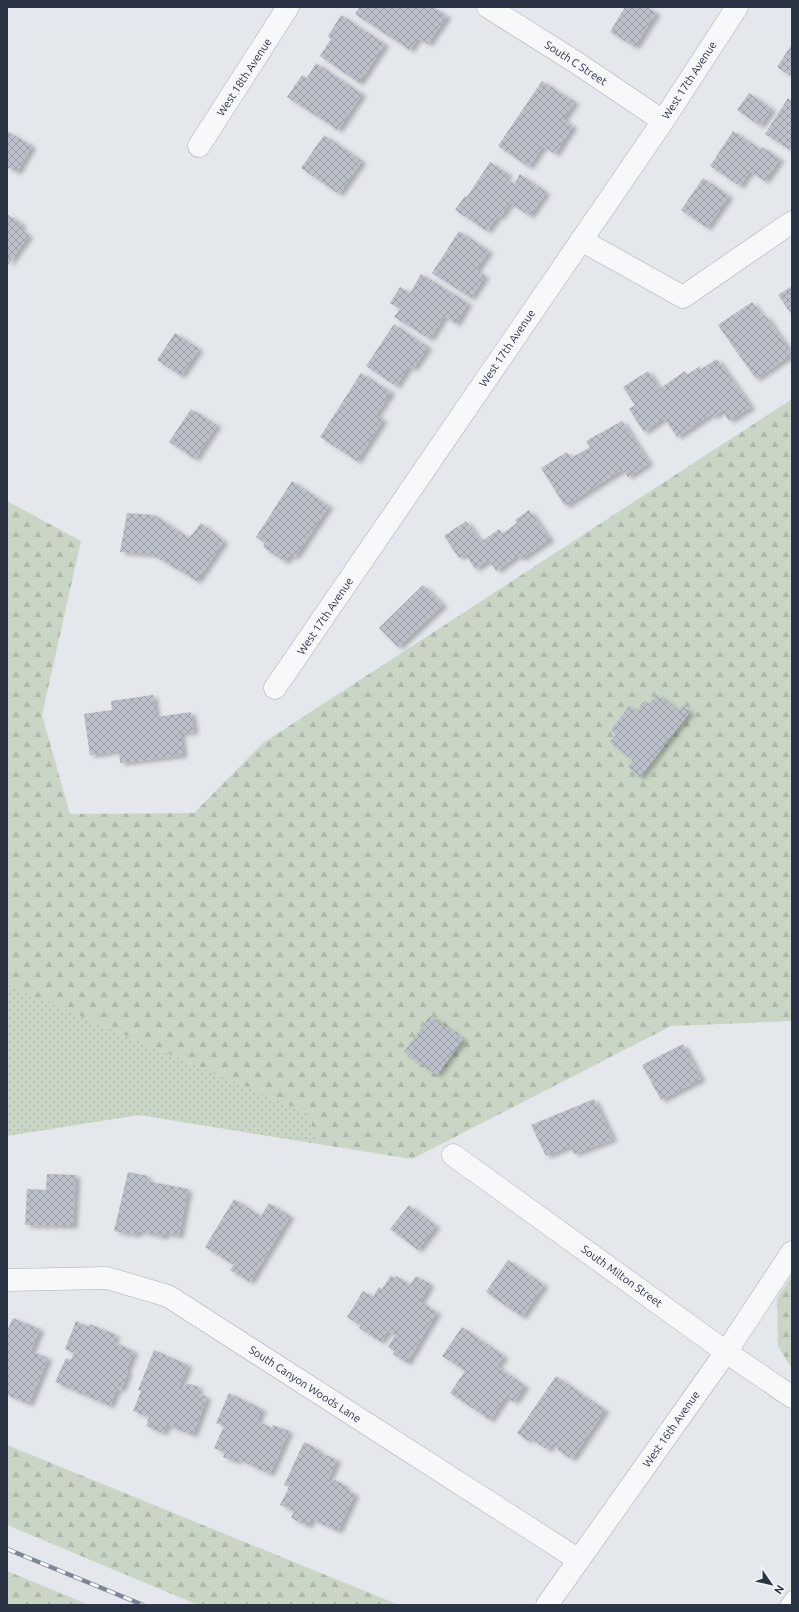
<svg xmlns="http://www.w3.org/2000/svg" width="799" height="1612" font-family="Ubuntu,sans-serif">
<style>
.grass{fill:url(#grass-dots)}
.forest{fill:url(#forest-firs)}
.building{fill:url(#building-cross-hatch);filter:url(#shadow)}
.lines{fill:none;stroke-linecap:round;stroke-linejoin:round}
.service-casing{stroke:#a9aeb7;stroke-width:13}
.minor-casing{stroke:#a9aeb7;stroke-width:23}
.service{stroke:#f7f8fa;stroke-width:12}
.minor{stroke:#f7f8fa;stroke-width:22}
.rail-casing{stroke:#7d8696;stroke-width:4.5}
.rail{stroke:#f4f6f9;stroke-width:3;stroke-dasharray:9;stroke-linecap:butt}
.labels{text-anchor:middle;stroke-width:3;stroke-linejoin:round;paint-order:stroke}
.street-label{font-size:11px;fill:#2b3445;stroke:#f4f6f9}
</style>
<defs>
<pattern id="grass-dots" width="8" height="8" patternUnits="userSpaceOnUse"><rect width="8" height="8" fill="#c9d6c5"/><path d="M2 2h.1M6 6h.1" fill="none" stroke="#adb8ab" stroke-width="1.8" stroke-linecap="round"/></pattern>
<pattern id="forest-firs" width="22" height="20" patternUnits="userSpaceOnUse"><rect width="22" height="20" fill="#c9d6c5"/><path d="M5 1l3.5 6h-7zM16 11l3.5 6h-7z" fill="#adb8ab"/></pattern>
<pattern id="building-cross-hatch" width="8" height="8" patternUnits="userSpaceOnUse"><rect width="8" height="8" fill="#bbc0ca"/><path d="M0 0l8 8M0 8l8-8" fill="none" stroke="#989da6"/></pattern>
<filter id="shadow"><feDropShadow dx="4.5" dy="2.5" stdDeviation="2" flood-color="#0004"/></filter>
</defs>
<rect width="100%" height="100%" fill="#e4e7ec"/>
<path class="grass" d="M7,985l301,128 10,31 -179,-29 -132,21z"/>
<path class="forest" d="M792,399v622l-121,5 -259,133 -94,-15 -10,-31 -301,-128v-484l74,40 -39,174 28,99 124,-1 69,-70z
M792,1276v93l-14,-23 -1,-48z
M7,1445l392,160h-201l-191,-80z
M7,1571l82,34h-82z"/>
<path class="building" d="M360,7h73l14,9 -19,28 -10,-6 -8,12 -55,-36z
M625,7h22l9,6 -21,34 -25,-15z
M341,15l44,29 -26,39 -39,-27 11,-17 -3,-3z
M792,44v33l-15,-10z
M316,63l46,31 -24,36 -51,-33 15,-22 5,3z
M542,81l33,21 -12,17 10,7 -18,28 -12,-8 -14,21 -31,-21z
M749,93l23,16 -12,17 -23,-16z
M788,98l4,3v50l-27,-17z
M7,131l25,15 -15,26 -10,-5z
M733,131l27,18 2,-2 18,12 -15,22 -15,-10 -10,15 -30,-20z
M324,135l38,26 -23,33 -38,-26z
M490,162l18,12 -3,5 9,5 6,-10 26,18 -16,24 -20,-13 -10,14 -2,-1 -11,15 -32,-21 10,-14 2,1z
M703,178l26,18 -22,32 -26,-18z
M7,214l15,10 -2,5 9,6 -21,30z
M459,231l30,20 -13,19 9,6 -14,22 -39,-25z
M421,274l47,29 -12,21 -12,-8 -14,23 -36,-22 6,-8 -10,-6 10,-16 10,6z
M792,286v29l-14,-20z
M752,302l11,15 2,-2 27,39 -36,25 -38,-54z
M394,324l34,23 -15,22 -4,-3 -13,20 -30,-20z
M175,333l24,16 -18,27 -24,-16z
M717,359l34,48 -22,14 -7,-11 -9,7 -2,-3 -34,23 -13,-19 -20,14 -15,-23 6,-4 -12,-18 25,-16 11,18 26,-18 2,4 13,-9 1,3z
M361,373l30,19 -15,23 7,5 -26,41 -37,-24z
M191,409l26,16 -22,34 -26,-17z
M622,421l27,42 -21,14 -5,-8 -58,37 -24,-38 26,-16 4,6 19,-11 -4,-6z
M292,481l37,25 -34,51 -5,-2 -5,7 -22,-15 2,-4 -9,-6z
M529,510l21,29 -29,20 -3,-4 -22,16 -7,-11 -14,9 -10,-15 -6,4 -15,-22 22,-15 15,21 18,-13 3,5 15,-11 -2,-3z
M127,513l27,2 35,23 12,-15 23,18 -27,40 -44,-26 -33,-3z
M423,585l20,20 -45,42 -19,-19z
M153,695l3,22 35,-5 3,20 -14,1 3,22 -63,8 -1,-12 -29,4 -6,-41 28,-4 -1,-9z
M657,695l21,16 4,-5 8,6 -50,65 -12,-10 5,-7 -23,-18 6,-7 -5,-5 18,-24 8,5 8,-10 4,3z
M430,1016l33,23 -26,36 -33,-23z
M683,1044l18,35 -40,21 -19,-35z
M594,1099l19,40 -39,15 -4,-8 -24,10 -15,-31z
M128,1172l20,4 -1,5 41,8 -9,47 -14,-3 -1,4 -26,-6 -1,4 -23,-4z
M47,1174l29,1 -3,51 -48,-1 2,-36 19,1z
M234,1199l27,17 8,-13 21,13 -40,66 -20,-12 4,-5 -29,-18z
M409,1205l27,21 -18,24 -28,-21z
M508,1260l36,25 -22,32 -36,-25z
M391,1275l4,3 1,-2 14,9 6,-9 14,8 -10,18 17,10 -30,51 -14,-9 1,-3 -6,-4 7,-12 -7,-4 -7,11 -22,-14 2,-2 -14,-9 16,-26 10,6 6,-10 3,2z
M13,1318l27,11 -9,22 17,7 -19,46 -22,-9v-64z
M76,1321l13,6 1,-3 26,11 -3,7 21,9 -8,20 2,1 -7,18 -4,-2 -7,18 -55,-24 11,-24 5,2 3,-7 -9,-4z
M462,1327l42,29 -7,10 28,20 -11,16 -8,-6 -16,24 -40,-27 15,-22 -23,-15z
M154,1350l34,15 -9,22 5,2 2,-6 13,4 -2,6 10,4 -14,38 -26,-10 -4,8 -17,-7 3,-9 -16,-6 8,-20 -3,-1z
M556,1376l49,34 -33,49 -15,-9 2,-3 -6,-4 -5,7 -18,-12 -2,3 -11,-8z
M229,1393l33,16 -5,12 15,7 1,-3 16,6 -19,43 -32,-15 -2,3 -13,-5 2,-4 -11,-5 10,-22 -8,-3z
M304,1442l15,8v2l18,8 -10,22 4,1 2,-4 13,7 -1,3 10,5 -17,37 -27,-12 -3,7 -17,-8 3,-7 -14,-6 9,-18 -5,-2z"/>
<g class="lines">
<defs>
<path id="service" d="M786,1605l6,-8"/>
<path id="minor" d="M488,7l89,56 86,58
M199,146l89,-139
M581,240l102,57 109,-75
M275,688l388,-567 74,-114
M453,1155l273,197 66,45
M7,1280l100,-2 61,18 411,264
M547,1605l179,-253 66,-100"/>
</defs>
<use href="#service" class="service-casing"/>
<use href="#minor" class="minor-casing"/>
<use href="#service" class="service"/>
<use href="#minor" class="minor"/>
<defs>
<path id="rail" d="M7,1549l136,56"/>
</defs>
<use href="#rail" class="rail-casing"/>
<use href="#rail" class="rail"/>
</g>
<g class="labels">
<g class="street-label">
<text transform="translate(576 63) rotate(33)" y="4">South C Street</text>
<text transform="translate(244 77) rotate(-57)" y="4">West 18th Avenue</text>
<text transform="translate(689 80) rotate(-57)" y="4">West 17th Avenue</text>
<text transform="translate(507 348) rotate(-56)" y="4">West 17th Avenue</text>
<text transform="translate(325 616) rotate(-56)" y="4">West 17th Avenue</text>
<text transform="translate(622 1276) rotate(36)" y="4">South Milton Street</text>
<text transform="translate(305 1384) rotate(33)" y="4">South Canyon Woods Lane</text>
<text transform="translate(671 1429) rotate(-55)" y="4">West 16th Avenue</text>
</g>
</g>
<rect width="799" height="1612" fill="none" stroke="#2b3445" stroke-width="16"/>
<g transform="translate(771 1584) rotate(124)" stroke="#f4f6f9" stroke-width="3" paint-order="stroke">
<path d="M0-3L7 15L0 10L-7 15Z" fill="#2b3445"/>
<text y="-6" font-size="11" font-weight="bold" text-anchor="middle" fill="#2b3445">N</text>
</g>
</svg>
